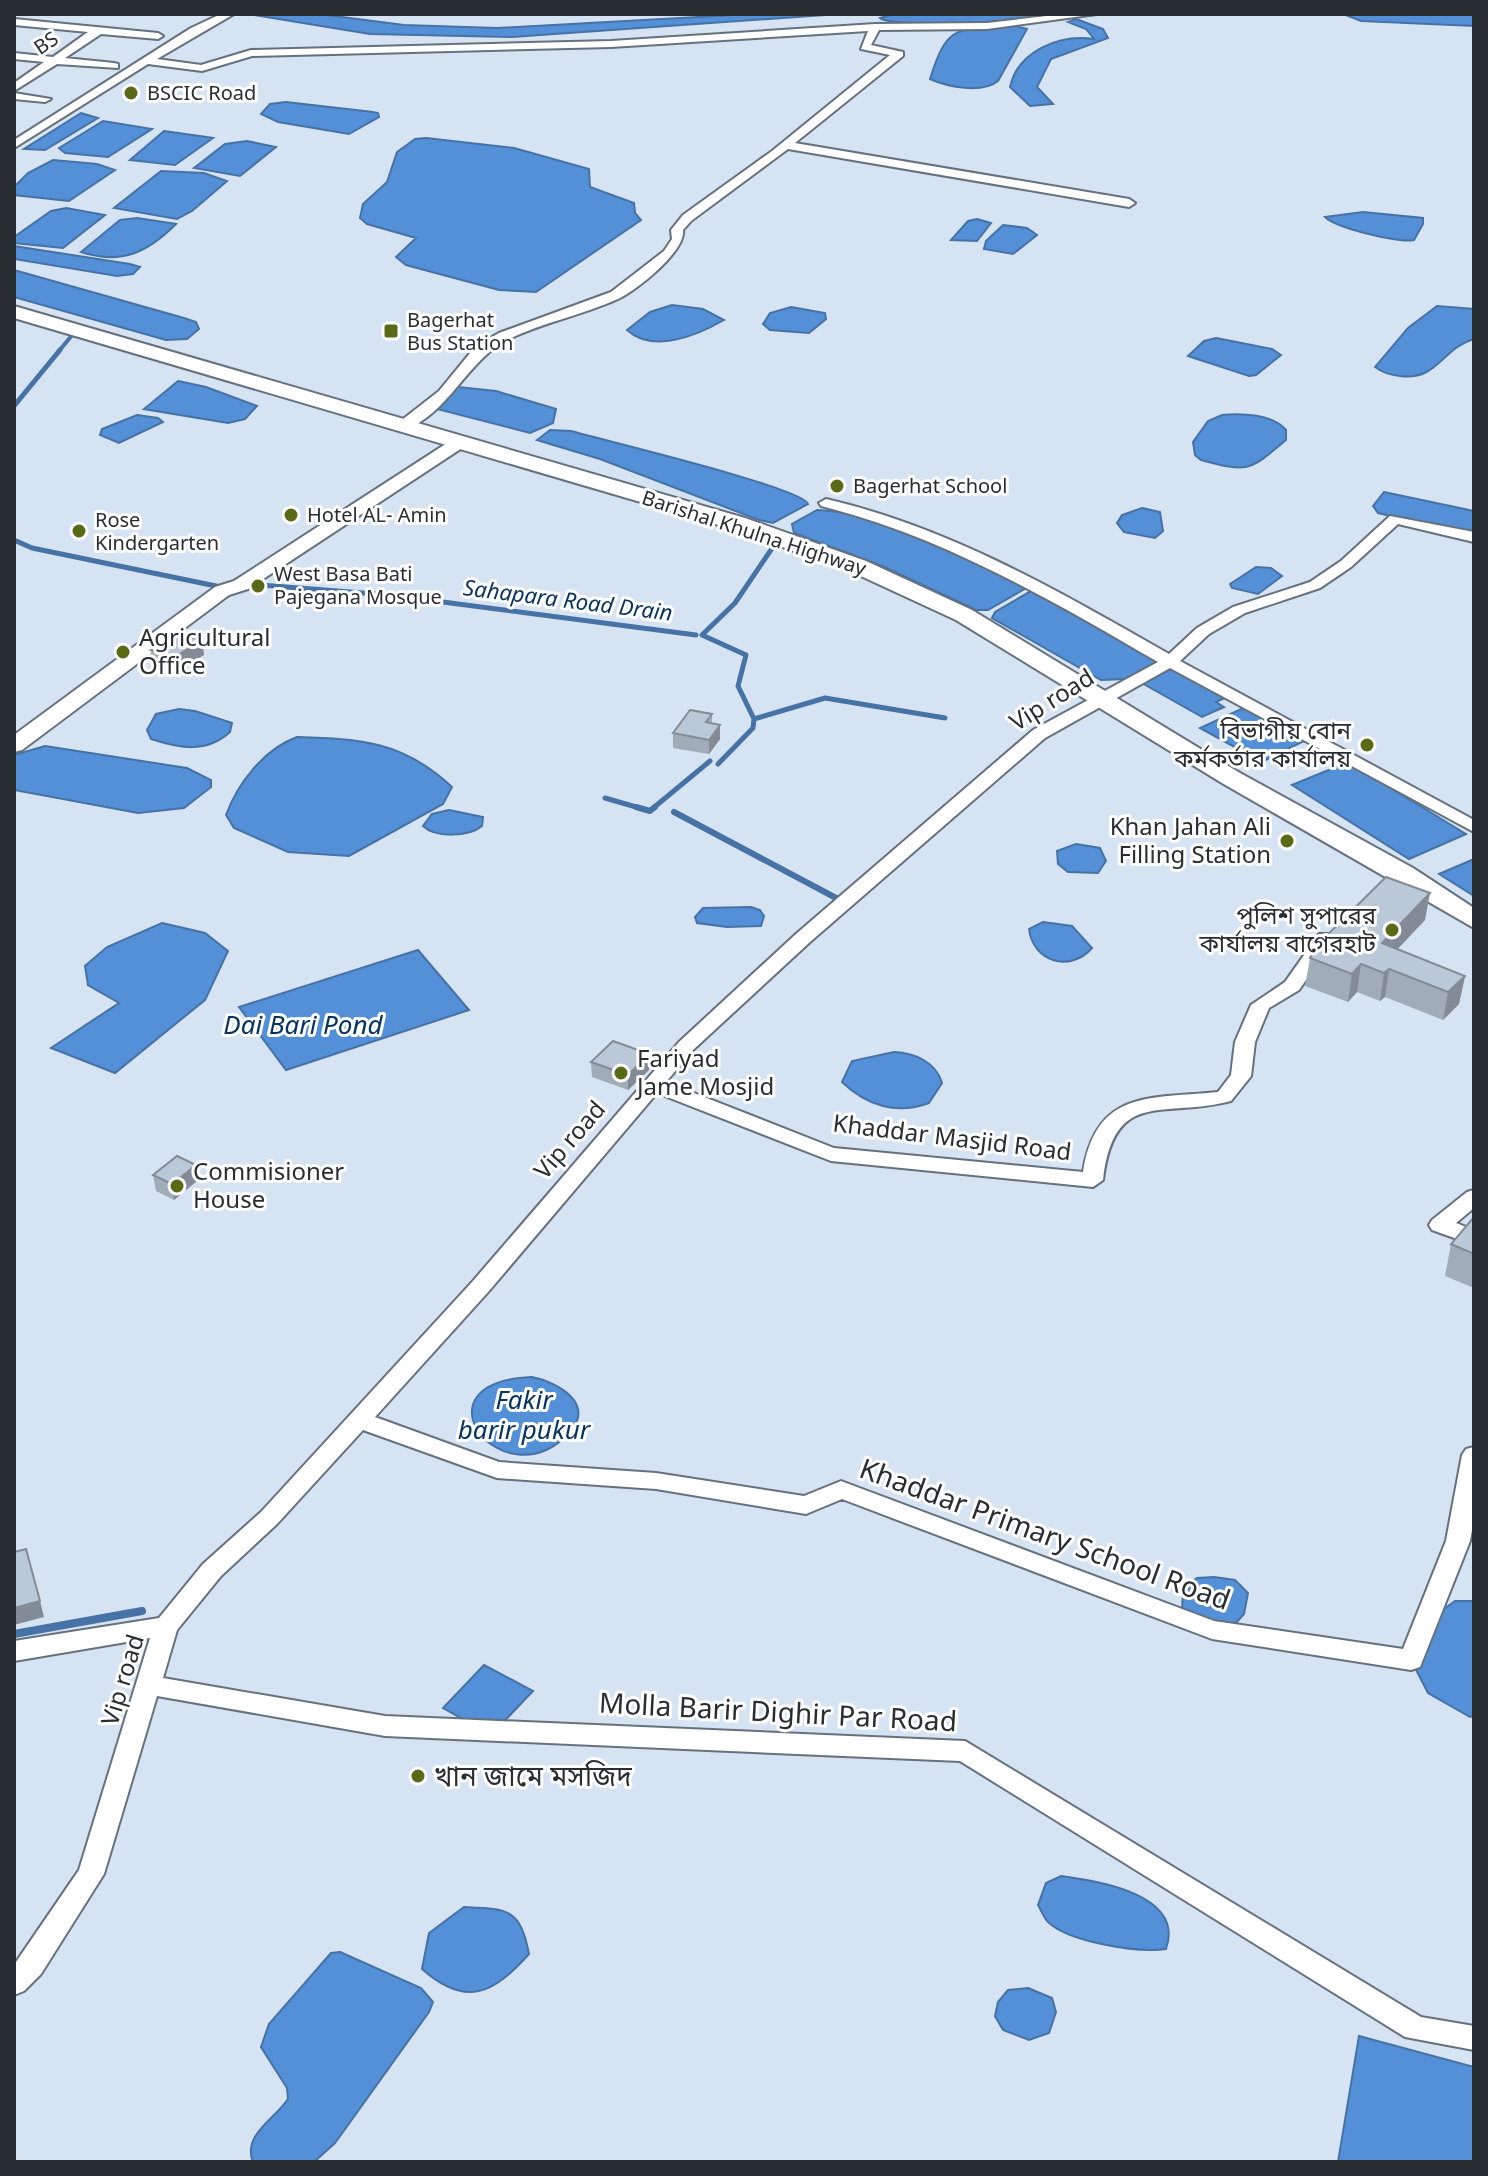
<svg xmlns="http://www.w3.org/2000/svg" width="1488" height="2176" font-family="'Noto Sans','Noto Sans Bengali',sans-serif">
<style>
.water{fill:#5390d7;stroke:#4672a6;stroke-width:2}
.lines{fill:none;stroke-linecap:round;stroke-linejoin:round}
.stream-far3{stroke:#4672a6;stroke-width:4}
.stream-far2{stroke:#4672a6;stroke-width:5}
.stream-far1{stroke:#4672a6;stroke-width:6}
.stream{stroke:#4672a6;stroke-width:8}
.minor-casing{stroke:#66717e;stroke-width:4}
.major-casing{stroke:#66717e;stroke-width:4}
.highway-casing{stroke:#66717e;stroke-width:4}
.minor{fill:#fff;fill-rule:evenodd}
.major{fill:#fff;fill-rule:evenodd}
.highway{fill:#fff;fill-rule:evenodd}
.wall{fill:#a1acb9}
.shaded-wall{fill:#838c96}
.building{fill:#bbc8d7;stroke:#838c96;stroke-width:2}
.poi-dot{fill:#586a16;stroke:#fff;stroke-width:3}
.labels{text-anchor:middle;stroke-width:6;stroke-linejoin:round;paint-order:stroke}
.far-street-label{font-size:20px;fill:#282d32;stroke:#fff}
.far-poi-label{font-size:20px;fill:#282d32;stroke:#fff;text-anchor:start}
.far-water-label{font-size:22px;font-style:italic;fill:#063360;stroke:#fff}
.poi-label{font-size:24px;fill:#282d32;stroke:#fff;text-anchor:start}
.street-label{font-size:24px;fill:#282d32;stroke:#fff}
.water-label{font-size:26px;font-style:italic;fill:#063360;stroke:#fff}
.near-street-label{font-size:28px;fill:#282d32;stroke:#fff}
.near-poi-label{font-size:28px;fill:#282d32;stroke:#fff;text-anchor:start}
</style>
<rect width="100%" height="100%" fill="#d6e3f2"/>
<path class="water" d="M248,14h71l85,11 93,3 255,-14h88l-328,23 -142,-3z
M894,14h152c-15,9 -156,14 -166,4z
M1343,14h131v12l-113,-5z
M1076,19l27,10 5,9 -57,21 -14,28 16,17 -23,2 -20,-19c8,-36 49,-53 84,-48l-8,-10 -18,-7z
M1015,26l12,3 -29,52c-16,13 -50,6 -68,-2 18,-58 28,-49 85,-53z
M286,102l87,10 5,1 1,4 -30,17 -71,-12 -17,-8 9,-10z
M81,113l17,5 -53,32 -21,-1z
M103,121l49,8 -44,28 -43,-4 -6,-5z
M164,131l49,7 -38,27 -45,-5z
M426,138l88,10 75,21 1,18 44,16 1,10 6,7 -105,72 -37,-2 -93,-25 -10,-8 20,-19 -49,-14 -7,-6 3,-14 24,-22 10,-30 18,-13z
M247,141l29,6 -36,29 -46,-8 31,-24z
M53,160l44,4 18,6 -46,31 -55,-6v-8l14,-14z
M161,171l43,2 23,8 -35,30 -15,8 -63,-11z
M66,208l39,7 -42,33 -49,-5v-6l37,-26z
M1363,212l60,6v6l-9,16c-16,3 -78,-12 -89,-23z
M137,218l39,6c-29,29 -55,41 -95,28l39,-32z
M977,219l14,4 -14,18 -26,-1 17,-19z
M1003,225l24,3 10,7 -24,19 -29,-5 2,-8z
M14,246l116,18 10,3 -7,7 -16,2 -103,-17z
M14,270l170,48 12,4 3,7 -12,10 -21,1 -152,-43z
M672,305l31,4 21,11c-26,15 -71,34 -97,10l23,-18z
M1437,306l37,3v30c-32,9 -36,42 -74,37 -10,-1 -17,-3 -25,-9l33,-39z
M791,307l34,6 1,6 -17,14 -39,-3 -7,-6 7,-11z
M1216,338l56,11 9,6 -25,20 -7,1 -61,-20 16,-15z
M178,381l28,6 51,19 -12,13 -17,4 -84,-14z
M458,387l38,4 60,18 -3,14 -23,10 -93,-24 -1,-3z
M137,415l21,3 5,4 -44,21 -19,-8 2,-6z
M1222,415c19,-2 51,-1 64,15v10c-37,31 -37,33 -85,20l-6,-5 -2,-13 15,-21z
M550,430l21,1c31,9 233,57 237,73l-35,19 -14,-3 -159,-61 -63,-19z
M1384,492l90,19v24l-96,-22 -5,-7z
M1142,508l18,4 3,19 -8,7 -31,-6 -7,-9 5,-8z
M817,510c73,3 147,44 211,77l-40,23h-12l-94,-44 -88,-33 -2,-9z
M1256,567l15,1 11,8 -24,18 -26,-6 -2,-4z
M1040,590l119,66 -2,6 -31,17 -25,1 -109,-62 3,-6 36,-21z
M1174,668l53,29 -11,5 8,5 -22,10 -62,-35z
M1254,703l62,32 -54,27 -62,-34z
M179,709l16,2 37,12 -2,9c-24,22 -51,16 -79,7l-4,-9 9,-16z
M297,737c64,2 106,4 155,50l-9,17 -94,52 -61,-4 -54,-24 -8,-13c12,-32 38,-66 71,-78z
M45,746l142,22 24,12v7l-27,21 -46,5 -124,-23v-35z
M1348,762l118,72 -57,25 -117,-74z
M449,810l34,7 -1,9c-13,11 -47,12 -59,0l9,-12z
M1076,844l24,4 6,13 -8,12 -30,-1 -10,-8 -1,-13z
M1474,859v37l-35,-22z
M751,907l9,3 4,6 -3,10 -34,1 -30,-4 -2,-6 8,-9z
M1043,922l29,4 20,22c-22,25 -59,14 -63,-19z
M162,923l43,10 23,18 -23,49 -90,73 -64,-25 68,-45 -31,-18 -3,-19 22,-19z
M418,950l51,60 -183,60 -47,-63z
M894,1052c21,1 42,10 48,31l-13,20c-32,12 -62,3 -87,-21l10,-21z
M532,1377c26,5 64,27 37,56 -65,70 -161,-51 -37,-56z
M1214,1577l21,3 13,13 -4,21 -17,19 -45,-21 1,-24 14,-10z
M1455,1601h19v115l-4,1 -42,-24 -17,-33 22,-43z
M484,1665l49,26 -42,44 -48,-27z
M1061,1876c39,5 124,19 105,73 -29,4 -97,-7 -118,-27 -4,-4 -7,-12 -10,-17l8,-22z
M464,1907c44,2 56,1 65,47 -36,40 -63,54 -107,15l7,-36z
M340,1952l81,36 12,14 -4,10 -94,131 -21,19h-61c-11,-27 22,-43 35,-63l-1,-11 -26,-41 8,-23 62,-71z
M1028,1988l24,10 4,14 -7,21 -20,7 -26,-10 -8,-14 3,-14 10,-12z
M1359,2036l115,31v95h-136z"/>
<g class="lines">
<path class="stream-far3" d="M58,352l16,-19"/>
<path class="stream-far2" d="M14,406l46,-56
M779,538l-44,65 -33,32 44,20 -8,31 16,33 71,-21 120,20
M14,540l18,8 184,38
M246,584l143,11 307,40
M718,764l35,-36 1,-9
M605,798l38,11
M652,809l58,-48"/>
<path class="stream-far1" d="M636,807l14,4 5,-4
M674,812l164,87"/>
<path class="stream" d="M14,1634l128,-23"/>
<defs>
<path id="minor" d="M221,14h13l-77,45 44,6 50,-15 360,-9 264,-17 112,-1 77,-9h33l-110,15 -108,1 -8,15 32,7v4l-108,87 334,56 6,4 -6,4 -341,-58 -97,72 -8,9c3,21 -46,60 -65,69 -35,16 -74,23 -109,40 -42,20 -61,77 -106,91l-7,-4 2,-3 41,-32 36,-44 24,-14 112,-41 53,-41 8,-12 -1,-9 12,-15 89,-64 118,-96 -29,-6 7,-18 -257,16 -359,9 -50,15 -54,-7 -134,84v-8l177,-112z
M14,19l144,14 5,3 -5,3 -57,-5 -36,24 49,5 4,1v4l-61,-4 -43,27v-8l30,-21 -30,-3v-6l39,4 35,-25 -74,-7z
M14,93l37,6 -6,3 -31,-3z
M826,499c123,28 234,93 343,155l28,-26 36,-21 77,-25 31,-21 49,-45 84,16v10l-76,-18 -47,43 -31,21 -75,25 -36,21 -29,27 294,159v12l-304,-164 -125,70 -235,204 -117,108 -27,32 168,66 249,24c13,-83 67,-73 135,-80l13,-17 4,-33 16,-37 34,-23 34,-48h14l2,4 -36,52 -30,18 -14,34 -4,34 -20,25c-67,18 -117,-14 -128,79l-10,7 -262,-26 -174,-68 -168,198 -114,126 124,45 157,11 148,23 37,-15 373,140 189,28 43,-108 16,-86 4,-6 8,-2v72l-4,22 -50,126 -9,3 -199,-31 -370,-140 -36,15 -150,-25 -159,-11 -134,-48 -86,94 -56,52 -44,54 -14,48 222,38 580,25 456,276 53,9v24l-69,-13 -445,-276 -575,-25 -228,-40 -53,178 -63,100 -17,17 -10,4v-30l65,-95 71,-232 -136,23v-20l145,-23 44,-54 58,-52 212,-231 206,-239 117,-108 237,-204 125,-68c-107,-62 -216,-126 -337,-156l-2,-3z
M1474,1190v18l-18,15 18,7v15l-42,-15 -3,-5 3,-5 35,-28z"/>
<path id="major" d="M458,436l9,6 -2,4 -217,143 -19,6 -207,155 -8,2v-17l201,-148 19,-6z"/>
<path id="highway" d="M14,306l731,212 121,43 106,49 268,163 173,95 61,40v20l-252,-145 -266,-163 -106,-49 -121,-43 -715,-210z"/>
</defs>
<use href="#minor" class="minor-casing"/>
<use href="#major" class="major-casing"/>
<use href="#highway" class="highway-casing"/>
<use href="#minor" class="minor"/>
<use href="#major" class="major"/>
<use href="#highway" class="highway"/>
</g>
<path class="wall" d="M202,641l2,14 -30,17 -21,-8 -2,-14z
M712,714v9l8,2v14l-11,15 -36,-6v-15z
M1425,920l-28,29 68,27 -6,28 -16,16 -58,-23 -5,4 -23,-9 -9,10 -43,-16 5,-28z
M591,1062l58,8 -21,20 -36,-13z
M196,1165l2,15 -24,20 -18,-9 -3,-16z
M1474,1217v71l-29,-12 6,-32z"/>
<path class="shaded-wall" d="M202,641l2,14 -30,17 -2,-14z
M720,725v14l-11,15v-14z
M1430,893l-5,27 -48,51 5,-28z
M1361,964l-4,28 -9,10 4,-28z
M1389,969l-4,28 -5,4 4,-28z
M1465,976l-6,28 -16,16 5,-28z
M649,1054v16l-21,20v-15z
M196,1165l2,15 -24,20 -2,-16z
M40,1601l4,16 -30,8v-17z"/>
<path class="building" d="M181,633l21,8 -30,17 -21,-8z
M690,710l22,4 -6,8 14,3 -11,15 -36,-7z
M1386,877l44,16 -48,50 83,33 -17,16 -59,-23 -5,4 -23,-9 -9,10 -42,-16 9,-15z
M613,1041l36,13 -21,21 -37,-13z
M177,1156l19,9 -24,19 -19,-9z
M1474,1217v37l-23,-10z
M26,1549l14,52 -26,7v-56z"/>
<g class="poi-dot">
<circle cx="131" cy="93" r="8"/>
<rect x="383" y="323" width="16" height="16" rx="4"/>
<circle cx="837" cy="486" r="8"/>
<circle cx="291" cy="515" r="8"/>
<circle cx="79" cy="531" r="8"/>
<circle cx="258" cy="586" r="8"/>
<circle cx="123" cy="652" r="8"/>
<circle cx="1367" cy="745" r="8"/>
<circle cx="1287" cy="841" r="8"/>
<circle cx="1392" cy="930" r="8"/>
<circle cx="621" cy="1073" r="8"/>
<circle cx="177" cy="1186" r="8"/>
<circle cx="418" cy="1776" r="8"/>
</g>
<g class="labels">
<g class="far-street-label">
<text transform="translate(46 43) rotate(-34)" y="7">BS</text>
<text transform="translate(754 533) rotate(18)" y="7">Barishal Khulna Highway</text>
</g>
<g class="far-poi-label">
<text x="147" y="100">BSCIC Road</text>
<text x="407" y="327">Bagerhat<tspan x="407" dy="23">Bus Station</tspan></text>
<text x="853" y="493">Bagerhat School</text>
<text x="307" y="522">Hotel AL- Amin</text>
<text x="95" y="527">Rose<tspan x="95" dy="23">Kindergarten</tspan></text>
<text x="274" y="581">West Basa Bati<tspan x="274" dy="23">Pajegana Mosque</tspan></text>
</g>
<g class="far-water-label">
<text transform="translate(568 600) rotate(7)" y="8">Sahapara Road Drain</text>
</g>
<g class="poi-label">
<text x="139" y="646">Agricultural<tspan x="139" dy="28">Office</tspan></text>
<text x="1351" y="739" text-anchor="end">বিভাগীয় বোন<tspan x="1351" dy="28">কর্মকর্তার কার্যালয়</tspan></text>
<text x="1271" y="835" text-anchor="end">Khan Jahan Ali<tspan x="1271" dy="28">Filling Station</tspan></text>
<text x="1376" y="924" text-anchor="end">পুলিশ সুপারের<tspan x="1376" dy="28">কার্যালয় বাগেরহাট</tspan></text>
<text x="637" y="1067">Fariyad<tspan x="637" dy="28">Jame Mosjid</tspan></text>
<text x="193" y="1180">Commisioner<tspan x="193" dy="28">House</tspan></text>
</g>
<g class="street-label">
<text transform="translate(1052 700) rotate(-32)" y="8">Vip road</text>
<text transform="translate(952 1138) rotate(7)" y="8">Khaddar Masjid Road</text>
<text transform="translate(570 1140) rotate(-49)" y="8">Vip road</text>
<text transform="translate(123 1680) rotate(-73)" y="8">Vip road</text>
</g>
<g class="water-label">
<text x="303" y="1034">Dai Bari Pond</text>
<text x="524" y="1409">Fakir<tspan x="524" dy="30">barir pukur</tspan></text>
</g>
<g class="near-street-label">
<text transform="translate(1045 1534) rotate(20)" y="10">Khaddar Primary School Road</text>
<text transform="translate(778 1712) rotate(3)" y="10">Molla Barir Dighir Par Road</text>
</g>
<g class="near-poi-label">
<text x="434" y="1786">খান জামে মসজিদ</text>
</g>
</g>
<rect width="1488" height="2176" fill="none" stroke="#282d32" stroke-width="32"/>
</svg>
